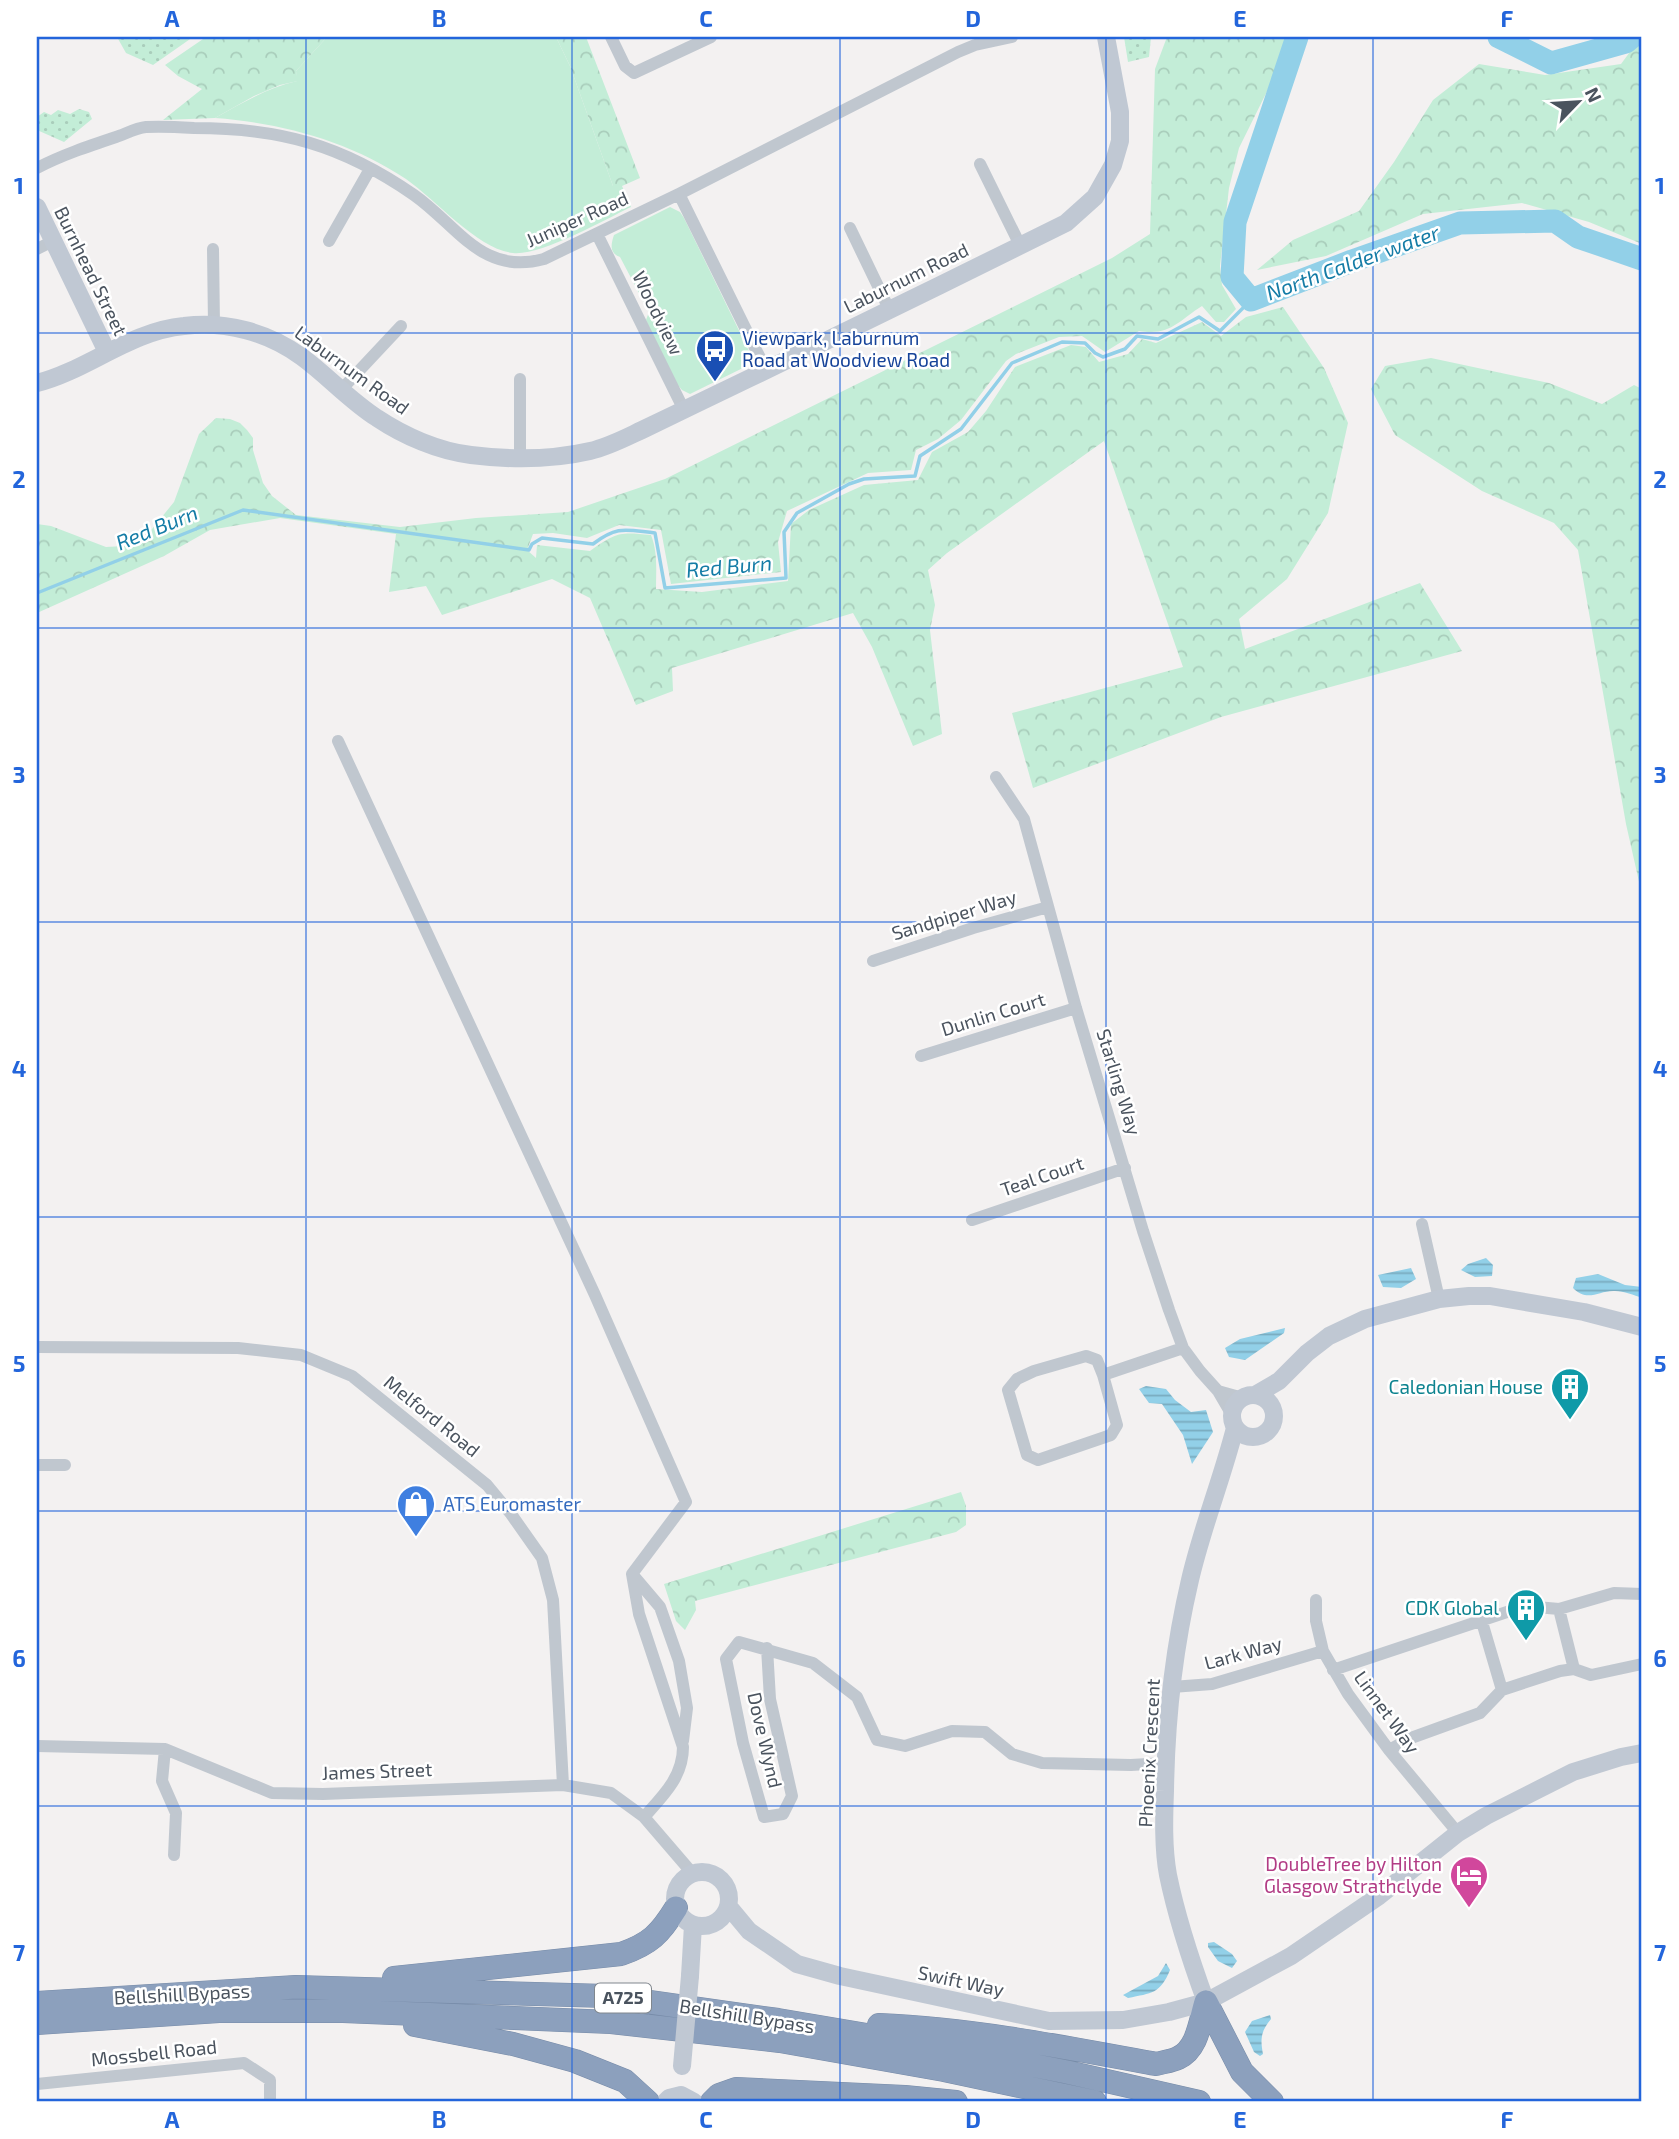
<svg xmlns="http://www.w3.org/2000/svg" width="1679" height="2139" font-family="'Exo 2',sans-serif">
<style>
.grass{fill:#c3edd7}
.forest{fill:url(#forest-crowns)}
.park{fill:url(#park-dots)}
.water{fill:url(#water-rules)}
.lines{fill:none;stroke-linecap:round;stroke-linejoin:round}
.stream{stroke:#92d0e8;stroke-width:3.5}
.river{stroke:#92d0e8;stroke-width:23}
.highway-casing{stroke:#778ba8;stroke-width:24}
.street{stroke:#c0c7cf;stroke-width:12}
.secondary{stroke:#c0c8d3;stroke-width:18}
.highway{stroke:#8ca0bd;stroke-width:23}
.secondary-bridge{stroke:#c0c8d3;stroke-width:18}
.grid{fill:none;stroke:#2365db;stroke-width:2;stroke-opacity:0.55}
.labels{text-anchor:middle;stroke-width:5;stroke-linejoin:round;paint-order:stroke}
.shield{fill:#fff;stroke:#80878e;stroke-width:2}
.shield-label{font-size:18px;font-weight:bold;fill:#4a535e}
.street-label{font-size:19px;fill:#4a535e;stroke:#fff}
.transit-label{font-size:19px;fill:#164399;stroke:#fff;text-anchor:start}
.culture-label{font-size:19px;fill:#0d838f;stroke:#fff;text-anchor:end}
.shop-label{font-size:19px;fill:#366cbe;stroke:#fff;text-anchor:start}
.hotel-label{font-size:19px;fill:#b23c85;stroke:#fff;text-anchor:end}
.water-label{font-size:21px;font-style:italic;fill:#147ca6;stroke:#fff}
.neatline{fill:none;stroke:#2365db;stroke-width:2.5}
.grid-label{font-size:23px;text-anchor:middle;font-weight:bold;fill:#2365db}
</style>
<defs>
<pattern id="forest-crowns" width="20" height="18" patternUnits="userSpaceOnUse" patternTransform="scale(1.75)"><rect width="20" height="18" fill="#c3edd7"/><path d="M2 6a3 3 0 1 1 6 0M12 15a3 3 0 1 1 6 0" fill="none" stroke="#a9cdbb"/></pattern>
<pattern id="park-dots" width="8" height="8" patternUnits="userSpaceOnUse" patternTransform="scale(1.75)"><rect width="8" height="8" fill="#c3edd7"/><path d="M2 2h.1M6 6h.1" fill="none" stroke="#a9cdbb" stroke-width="1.8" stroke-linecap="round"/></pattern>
<pattern id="water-rules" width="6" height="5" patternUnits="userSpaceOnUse" patternTransform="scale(1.75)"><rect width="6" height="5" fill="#92d0e8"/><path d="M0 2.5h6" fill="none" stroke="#79abbf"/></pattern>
</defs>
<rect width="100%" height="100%" fill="#f3f1f1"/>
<path class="grass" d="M327,37h229l14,29 43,120h9l9,21c-27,13 -90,49 -118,46 -34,-3 -77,-53 -107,-74 -57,-38 -124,-56 -191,-61 27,-15 52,-30 82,-37l-1,-10z
M670,207l10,5 4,6 67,137 -1,6 -3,5 -57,28 -8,-4 -7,-8 -29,-62 3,-8 -29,-55c-11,-4 -9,-13 -6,-22z"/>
<path class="forest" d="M206,37h121l-31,34 2,10 -18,4 -26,11 -39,22 -52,2 39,-31 -24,-13 -13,-11z
M556,37h30l54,141 -18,8h-9l-43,-120z
M1167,37h119l-5,26 -42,85 -10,40 -9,78 2,19 14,24 -12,13h-8l-14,-16c-24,15 -31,30 -63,25l-34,21 -23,-16 -23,1 -43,17 -10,7 -45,59 -23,19 -22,11 -5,20 -43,3 -81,38 -9,31 3,30 -110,12 -10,-54 -42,-5 -32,13 -34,-5 -20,1 -6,16 9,8 1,-13 53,6c27,-19 29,-19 61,-16 7,18 5,35 5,54l46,3 86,-11 3,-57 18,-14 55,-25 54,-5 14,-28 36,-20 18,-21 29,-44 56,-22 15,2 13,15 29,-8 14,-15 14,4 46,-21 19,14 25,-19 37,-10 41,61 24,55 -20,90 -41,66 -48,40 6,30 175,-66 42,68 -241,66 -188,71 -21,-75 171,-46 -79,-226 -157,112 -19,17 7,35 -5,25 12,104 -29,12 -41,-99 -19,-34 -181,55 1,23 -37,14 -46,-107 -38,-19 -110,36 -16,-29 -37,6 7,-58 -116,-16 -70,12 -46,26 -127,57v-89l14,2 55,21 18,-1 13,-5 15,-12 22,-27 25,-68 17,-16 14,1 10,4 7,7 6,8v12l10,33 9,13 24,19 104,12 76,-9 92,-6 97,-33 447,-221 38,-24 5,-165z
M1641,37l1,207 -53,-22 -67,-19 -99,11 -97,42 -69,14 36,-30 66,-29 35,-49 39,-62 46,-36 66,11 76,-11z
M1431,358l118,25 53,21 32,-19 8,4v506l-16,-71 -48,-274 -24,-27 -72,-32 -87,-56 -24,-46 14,-23z
M961,1492l5,14v19l-10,7 -261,69 1,9 -11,20 -9,-9 -12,-37z"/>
<path class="park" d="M117,37h76l-40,28 -27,-12z
M1124,37h27l-2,20 -21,5z
M79,109l10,3 3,7 -28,23 -27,-12v-13l7,-5 7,3 7,-5 12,4z"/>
<path class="water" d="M1486,1258l7,7 -1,11 -17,1 -14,-7 7,-6z
M1411,1268l5,11 -15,9 -18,-1 -5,-12z
M1598,1274l27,11 17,2v11c-8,-3 -18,-7 -27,-7 -16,-1 -27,12 -42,-3l3,-10z
M1285,1328l-1,5 -39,27 -16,-3 -4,-9 15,-9z
M1146,1386l20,3 9,11 16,12 15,-2 7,22 -21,32 -9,-29 -21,-31 -13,-1 -10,-14z
M1214,1942l18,12 5,7 -5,7 -14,-7 -10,-14v-4z
M1166,1963l4,7c-10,24 -18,23 -42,28l-5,-3 35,-19z
M1270,2015l1,4c-10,12 -11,20 -8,35l-3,2 -6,-4 -9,-20 7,-11z"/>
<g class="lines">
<path class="stream" d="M37,593l206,-83 286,40 3,-6 10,-6 51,6c25,-19 33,-14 62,-11l10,55 121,-10 -2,-46 13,-19 52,-29 15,-5 51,-3 5,-20 41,-27 51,-66 50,-21 23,1 10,10 8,4 22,-8 12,-13 21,3 41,-22 21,14 31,-31"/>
<path class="river" d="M1297,37l-62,185 -3,55 19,23 101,-39 108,-38 95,-2 23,16 64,22
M1499,37l52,26 75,-21 6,-5"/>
<defs>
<path id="highway" d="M394,1978l227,-24c29,-10 39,-20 55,-46
M1206,2002l36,70 30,30
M37,2003l259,-16 311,9 171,24 171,29 118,23 132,30
M37,2023l182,-12h124l268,11 169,19 164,29 151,32
M415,2025l98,19 62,17 50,20 23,21
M879,2025c94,4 185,22 277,39 7,-2 16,-3 22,-6 20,-9 22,-37 28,-56
M712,2102l7,-7 17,-6 169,8 51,5"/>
</defs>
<use href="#highway" class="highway-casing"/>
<path class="street" d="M611,37l14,29 9,7 77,-36
M980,164l40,81
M37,168c25,-13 52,-22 79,-31 9,-3 20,-9 30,-10 16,-1 32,0 48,1 86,0 148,17 220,67 44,31 68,81 130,64l135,-65 279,-142 17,-7 37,-8
M679,194l87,176
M850,228l39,81
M597,234l87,176
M329,241l41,-72
M37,249l16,-8
M213,249l1,76
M520,379v80
M341,390l60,-64
M338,741l257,554 91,207 -54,72 7,40 44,133c0,30 -20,49 -39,70
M996,777l28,42 52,189 67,223 26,79 14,38 17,23 18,20 14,24
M873,961l100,-33 75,-21
M921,1056l155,-48
M972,1220l153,-52
M1422,1224l17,75
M37,1347l201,1 63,7 51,21 135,109 24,29 31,44 11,42 10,185
M1103,1375l14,50 -6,10 -73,25 -11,-5 -19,-65 9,-11 17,-8 52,-15 11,4 6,15 80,-27
M1218,1391l25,7
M37,1465h28
M632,1574l28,33 19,54 8,47 -4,33
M1316,1600v21l7,30 25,43 41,56 69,83
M1559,1609l15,60
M1482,1622l20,68
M767,1648l3,51 22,97 -9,18 -19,3 -21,-74 -17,-84 13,-17 74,21 44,34 20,43 28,6 47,-15 33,1 27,22 30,9 89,2 34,-2
M1333,1670l192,-64 34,3 55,-16 28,1
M1172,1687l40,-3 111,-33
M37,1746l128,3 107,44 51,1 240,-9 48,8 33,24 49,57
M165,1749l-3,32 14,32 -2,42
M1389,1750l22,-12 69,-25 22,-23 58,-19 14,-2 17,6 51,-11
M37,2084l207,-21 26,17v22"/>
<path class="secondary" d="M37,207l70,145
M37,383c51,-13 93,-52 147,-57 42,-5 84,6 118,31 26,19 48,44 75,61 27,18 61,33 94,37 40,5 80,5 119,-4 18,-4 35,-13 52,-21 36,-17 72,-35 108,-52 105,-51 211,-103 316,-155l29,-26 18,-32 7,-24v-29l-14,-75
M1255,1395l24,-14 28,-28 22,-17 36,-17 74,-20 30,-3h21l94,16 58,15
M1232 1416a21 21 0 1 1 42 0a21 21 0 1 1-42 0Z
M675 1899a27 27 0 1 1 54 0a27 27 0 1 1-54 0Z
M729,1907l20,24 48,33 43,12 209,45 74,-1 46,-8 37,-10 85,-46 88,-60 79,-63 28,-17 87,-44 48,-15 21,-4
M690,1976l3,-51
M1206,2002c-15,-41 -29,-83 -38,-127 -5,-27 -4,-57 -3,-84 1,-70 9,-143 25,-211 12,-52 32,-101 45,-152
M665,2102l4,-4 12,-3 13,7"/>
<use href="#highway" class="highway"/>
<path class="secondary-bridge" d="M682,2066l8,-90"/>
</g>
<path class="grid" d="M306,37v2065M572,37v2065M840,37v2065M1106,37v2065M1373,37v2065M37,333h1605M37,628h1605M37,922h1605M37,1217h1605M37,1511h1605M37,1806h1605"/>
<defs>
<symbol id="bus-pin" viewBox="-11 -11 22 30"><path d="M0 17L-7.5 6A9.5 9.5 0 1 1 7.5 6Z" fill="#1a4fb4" stroke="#fff"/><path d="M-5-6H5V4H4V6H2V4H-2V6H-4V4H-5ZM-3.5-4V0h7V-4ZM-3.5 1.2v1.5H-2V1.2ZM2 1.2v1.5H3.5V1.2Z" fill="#fff"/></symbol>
<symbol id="building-pin" viewBox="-11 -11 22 30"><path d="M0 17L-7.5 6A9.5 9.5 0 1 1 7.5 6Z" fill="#0f9aa8" stroke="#fff"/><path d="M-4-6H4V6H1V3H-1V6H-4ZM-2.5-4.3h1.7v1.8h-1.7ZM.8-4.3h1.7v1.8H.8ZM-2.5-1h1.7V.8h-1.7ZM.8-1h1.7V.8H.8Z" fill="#fff"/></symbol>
<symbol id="shop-pin" viewBox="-11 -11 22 30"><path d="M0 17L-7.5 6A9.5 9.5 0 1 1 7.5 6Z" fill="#3f7fe0" stroke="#fff"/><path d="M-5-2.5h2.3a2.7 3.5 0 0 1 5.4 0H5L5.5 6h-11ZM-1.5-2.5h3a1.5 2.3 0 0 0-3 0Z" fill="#fff"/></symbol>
<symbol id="hotel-pin" viewBox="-11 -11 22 30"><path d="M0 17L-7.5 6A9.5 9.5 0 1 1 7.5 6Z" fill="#d1479c" stroke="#fff"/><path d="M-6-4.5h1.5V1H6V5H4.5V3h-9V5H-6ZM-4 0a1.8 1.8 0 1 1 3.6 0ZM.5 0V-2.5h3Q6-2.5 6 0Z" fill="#fff"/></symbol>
</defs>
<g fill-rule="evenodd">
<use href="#bus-pin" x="693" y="327" width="44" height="60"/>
<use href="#building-pin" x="1548" y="1365" width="44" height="60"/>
<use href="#shop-pin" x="394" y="1482" width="44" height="60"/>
<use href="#building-pin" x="1504" y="1586" width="44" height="60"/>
<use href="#hotel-pin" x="1447" y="1853" width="44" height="60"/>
</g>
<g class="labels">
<rect class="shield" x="595" y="1983.5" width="56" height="29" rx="5"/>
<g class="shield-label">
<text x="623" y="2004">A725</text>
</g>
<g class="street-label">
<text transform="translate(577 219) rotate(-24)" y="7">Juniper Road</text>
<text transform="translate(91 271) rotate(64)" y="7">Burnhead Street</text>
<text transform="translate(906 278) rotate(-26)" y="7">Laburnum Road</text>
<text transform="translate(658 313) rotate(64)" y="7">Woodview</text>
<text transform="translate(352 370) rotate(36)" y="7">Laburnum Road</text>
<text transform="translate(954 915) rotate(-17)" y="7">Sandpiper Way</text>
<text transform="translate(993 1014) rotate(-17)" y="7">Dunlin Court</text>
<text transform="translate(1119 1082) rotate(73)" y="7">Starling Way</text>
<text transform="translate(1042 1176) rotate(-19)" y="7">Teal Court</text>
<text transform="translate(432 1416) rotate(39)" y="7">Melford Road</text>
<text transform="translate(1243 1653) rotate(-15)" y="7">Lark Way</text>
<text transform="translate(1387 1712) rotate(54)" y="7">Linnet Way</text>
<text transform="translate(765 1740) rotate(77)" y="7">Dove Wynd</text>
<text transform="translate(1149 1753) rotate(-87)" y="7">Phoenix Crescent</text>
<text transform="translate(377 1771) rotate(-2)" y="7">James Street</text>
<text transform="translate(961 1981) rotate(12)" y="7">Swift Way</text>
<text transform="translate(182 1994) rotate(-3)" y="7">Bellshill Bypass</text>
<text transform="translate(747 2016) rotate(9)" y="7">Bellshill Bypass</text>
<text transform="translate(154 2053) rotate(-6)" y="7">Mossbell Road</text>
</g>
<g class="transit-label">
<text x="742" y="345">Viewpark, Laburnum<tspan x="742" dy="22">Road at Woodview Road</tspan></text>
</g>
<g class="culture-label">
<text x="1543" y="1394">Caledonian House</text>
<text x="1499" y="1615">CDK Global</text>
</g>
<g class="shop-label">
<text x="443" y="1511">ATS Euromaster</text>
</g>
<g class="hotel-label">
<text x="1442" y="1871">DoubleTree by Hilton<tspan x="1442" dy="22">Glasgow Strathclyde</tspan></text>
</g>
<g class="water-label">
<text transform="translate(1353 263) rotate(-20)" y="7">North Calder water</text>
<text transform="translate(157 528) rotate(-22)" y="7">Red Burn</text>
<text transform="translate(729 567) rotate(-5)" y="7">Red Burn</text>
</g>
</g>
<rect width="1679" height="2139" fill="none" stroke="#ffffff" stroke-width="77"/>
<g transform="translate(1578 102) rotate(65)" stroke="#ffffff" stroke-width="5" paint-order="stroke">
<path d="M0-5L12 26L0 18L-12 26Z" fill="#4a535e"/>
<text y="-10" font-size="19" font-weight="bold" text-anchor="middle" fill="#4a535e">N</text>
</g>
<rect x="38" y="38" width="1602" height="2062" class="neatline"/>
<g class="grid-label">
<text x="172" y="27">A</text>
<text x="439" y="27">B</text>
<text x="706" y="27">C</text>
<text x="973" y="27">D</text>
<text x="1240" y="27">E</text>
<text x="1507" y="27">F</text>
<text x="19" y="194">1</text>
<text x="1660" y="194">1</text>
<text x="19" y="488">2</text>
<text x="1660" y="488">2</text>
<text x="19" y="783">3</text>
<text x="1660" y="783">3</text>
<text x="19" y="1077">4</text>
<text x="1660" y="1077">4</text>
<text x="19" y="1372">5</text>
<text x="1660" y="1372">5</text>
<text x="19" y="1667">6</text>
<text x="1660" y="1667">6</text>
<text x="19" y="1961">7</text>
<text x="1660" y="1961">7</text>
<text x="172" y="2128">A</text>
<text x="439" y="2128">B</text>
<text x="706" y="2128">C</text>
<text x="973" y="2128">D</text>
<text x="1240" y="2128">E</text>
<text x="1507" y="2128">F</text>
</g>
</svg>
